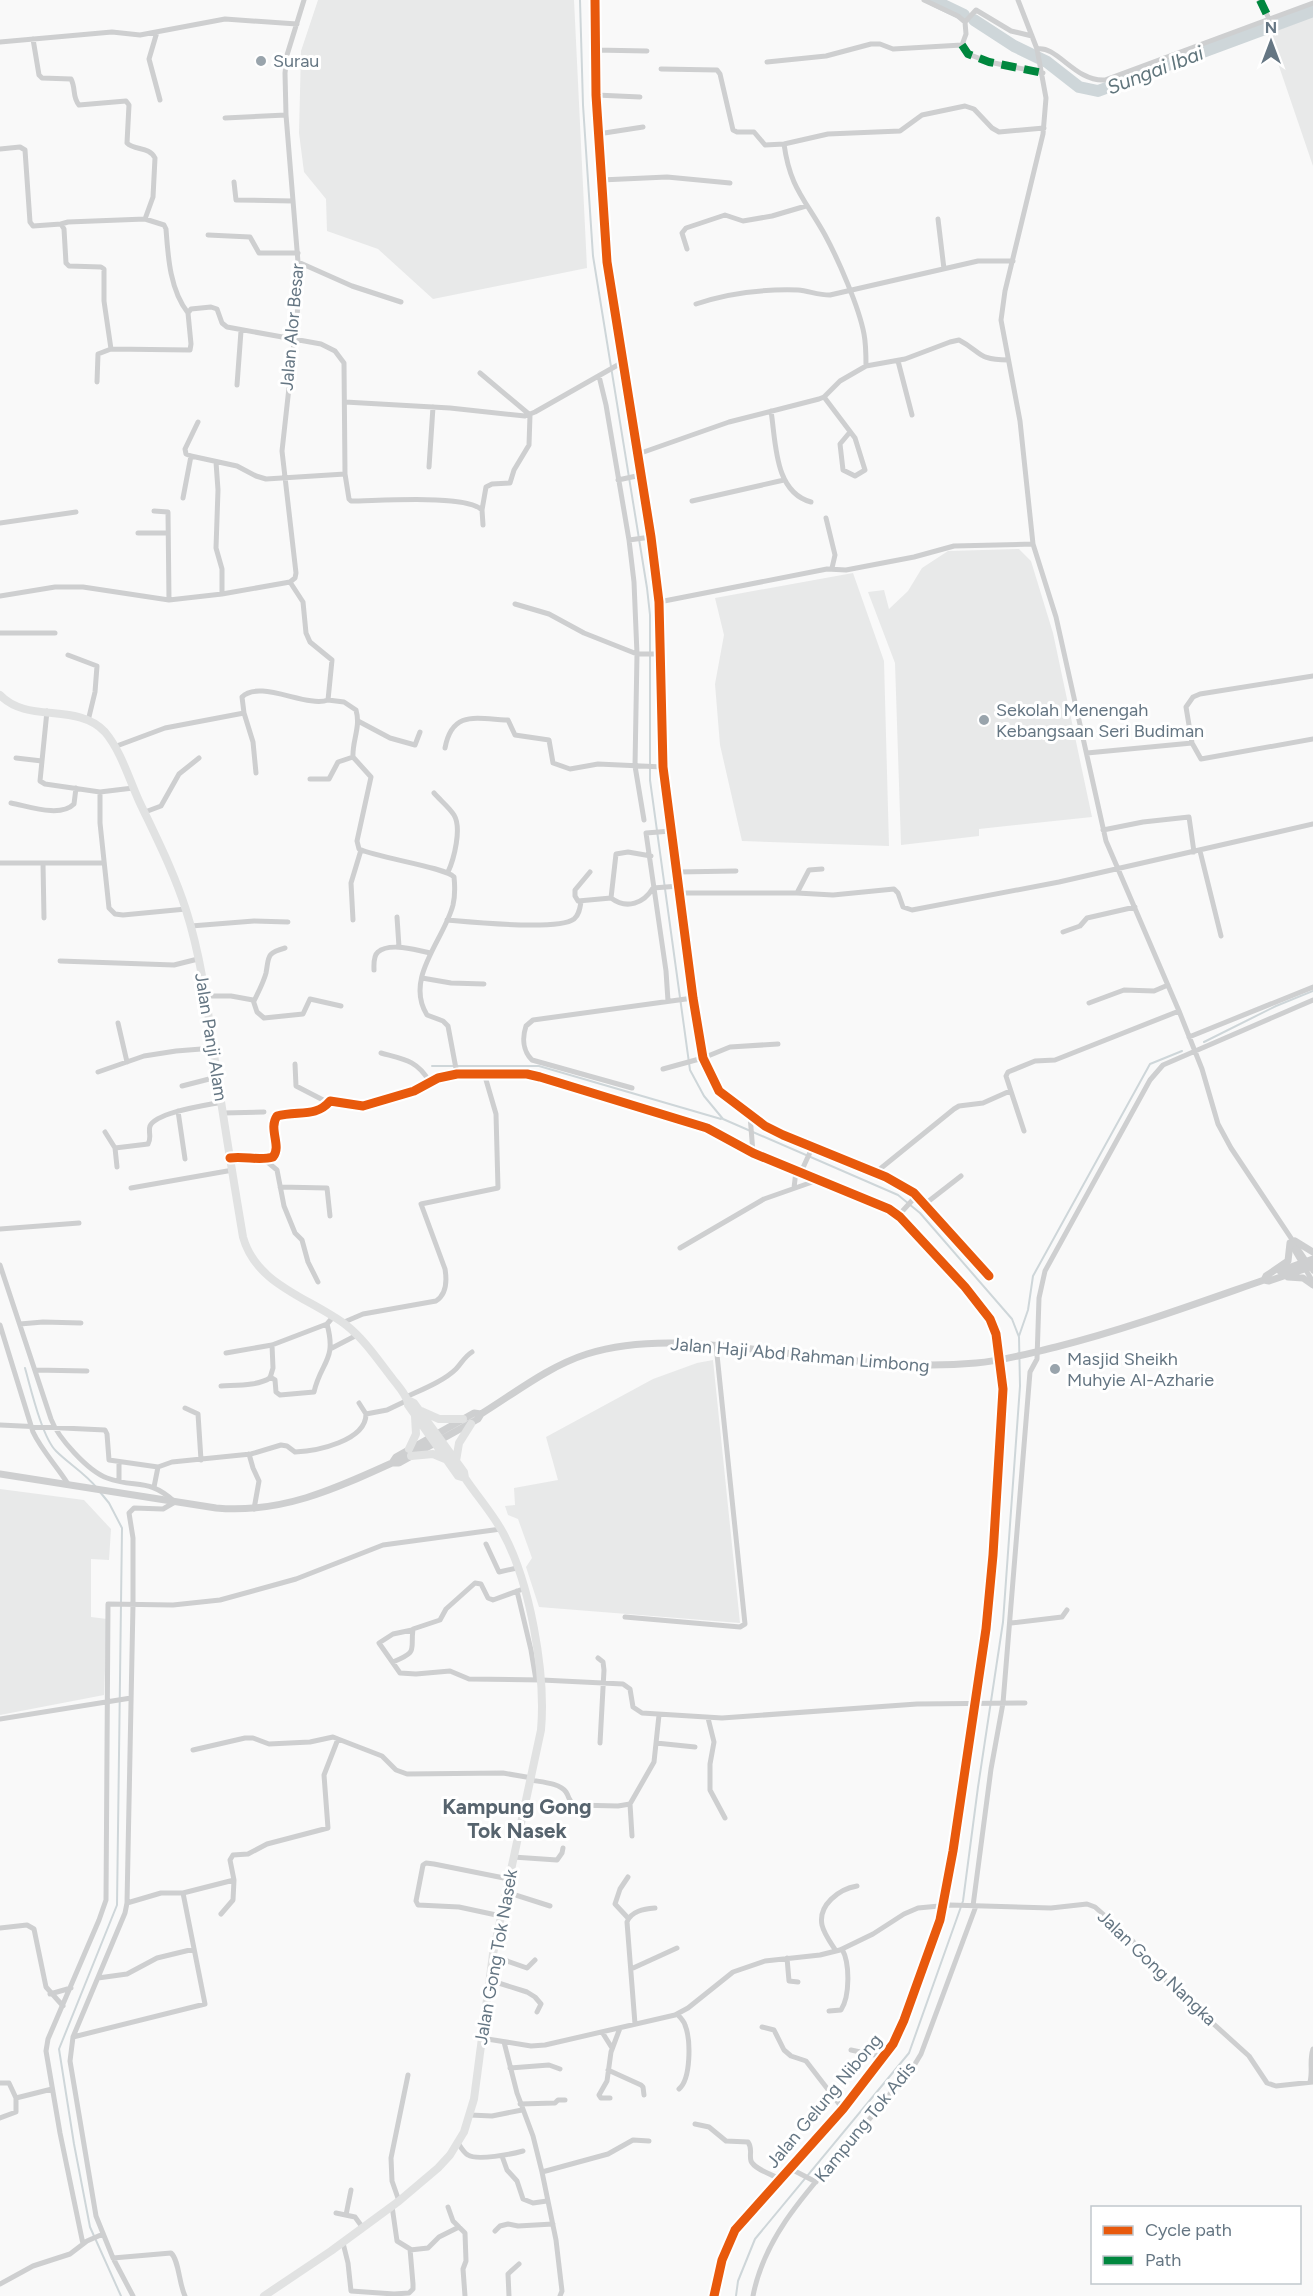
<svg xmlns="http://www.w3.org/2000/svg" width="1313" height="2296" font-family="Figtree,sans-serif">
<style>
.built{fill:#e8e9e9}
.lines{fill:none;stroke-linecap:round;stroke-linejoin:round}
.stream{stroke:#ced6d9;stroke-width:2}
.river{stroke:#ced6d9;stroke-width:12}
.minor{stroke:#cecfd0;stroke-width:5}
.tertiary{stroke:#cecfd0;stroke-width:7}
.secondary{stroke:#e1e2e2;stroke-width:8}
.quiet{stroke:#00873e;stroke-width:8;stroke-dasharray:15 8;stroke-linecap:butt}
.cycleway-casing{stroke:#fff;stroke-width:13}
.cycleway{stroke:#e8590c;stroke-width:9}
.poi-dot{fill:#99a4ac;stroke:#fff;stroke-width:2}
.labels{text-anchor:middle;stroke-width:6;stroke-linejoin:round;paint-order:stroke}
.poi-label{font-size:18px;fill:#657683;stroke:#fff;text-anchor:start}
.street-label{font-size:18px;fill:#657683;stroke:#fff}
.water-label{font-size:20px;font-style:italic;fill:#60757c;stroke:#fff}
.quarter-label{font-size:21px;font-weight:bold;fill:#57646e;stroke:#fff}
</style>
<rect width="100%" height="100%" fill="#f9f9f9"/>
<path class="built" d="M318,0h256l13,268 -154,31 -55,-50 -51,-18 -1,-32 -22,-27 -5,-39 2,-82z
M1313,16v150l-45,-132z
M1019,549l12,12 22,72 39,184 -113,12v7l-78,9 -6,-182 -27,-71 16,-2 5,19 19,-18 14,-23 26,-17z
M853,573l31,88 5,185 -147,-5 -22,-96 -5,-61 9,-49 -9,-37z
M713,1360l27,263 -201,-16 -13,-40 6,-9 -14,-39 -10,-4 -3,-9 10,-1 -1,-17 44,-8 -12,-43 107,-58 44,-16z
M0,1489l84,11 27,29 -2,31 -18,-1v58l16,2 -3,76 -104,20z"/>
<g class="lines">
<path class="stream" d="M580,0l3,105 10,151 54,332 3,27v165l40,290 14,26 19,23 175,76 22,18 92,106 7,18 1,49 -17,236 -25,165 -15,114 -54,152 -154,186 -17,42 -2,15
M1204,1042l72,-36 37,-15
M432,1066h107l182,53
M1019,1336l9,-26 5,-34 117,-212 32,-13
M25,1368c6,21 17,69 31,83 13,13 29,22 41,37
M100,1492l9,11 13,25 -5,377 -58,144 15,95 16,83 31,69"/>
<path class="river" d="M933,0l31,15
M974,20l40,26 33,16 32,25 19,4 215,-80"/>
<path class="minor" d="M595,0l1,95 11,167 44,275 8,65 4,165 30,231 10,60 16,33 46,35 18,9 103,42 28,16 75,83
M1018,0l19,49 9,49 -3,36 -38,157 -4,29 19,101 13,123 23,73 50,224 73,170 23,58 16,55 13,24 82,123
M1260,0l9,19
M965,22l11,-12 35,21 21,5
M157,32l-8,27 11,41
M33,39l6,36 3,3 29,1c5,9 1,18 8,26l47,-4 3,4 -2,38c8,8 22,3 28,15l-2,39 -8,22
M0,42l112,-10 28,3 85,-16 72,5
M962,45l6,9 21,8 54,11
M1037,49c20,-4 38,33 68,31l208,-77
M595,50l52,1
M767,62l59,-6 45,-12h9l13,5 69,-4 4,-11 -1,-12 -7,-6 -34,-16
M661,69l56,1 3,4 13,56 4,2h17l11,13 19,-1 44,-10 72,-3 22,-16 43,-9 9,3 18,19 7,4 45,-4
M596,95l44,2
M225,118l61,-3
M598,134l45,-7
M784,144c6,44 21,55 41,91 13,24 34,72 39,99 2,10 2,21 2,32
M0,149l20,-2 5,3 5,72 3,4 28,-2 3,5 2,34 3,3 32,1 3,2v32l7,48 79,1 1,-6 -3,-31 3,-4 20,-2 6,2 5,14 5,4 94,17 14,7 9,12 1,111 4,25 2,2c26,0 116,-7 131,9l1,15
M601,180l66,-3 63,6
M234,182l2,18 57,1
M938,219l6,50
M61,224l7,-2 77,-3 19,6 2,4c2,28 4,61 22,84
M208,235l42,2 9,16h39
M687,249l-5,-16 4,-5 39,-13 18,6 29,-5 34,-10
M298,262l54,24 49,16
M696,304c32,-11 68,-15 102,-14 11,1 20,5 32,5l148,-34h35
M898,361l14,54
M480,373l50,42 -1,30 -15,25 -4,13 -18,1 -6,3 -4,23
M599,376l7,29 23,135 5,42 3,72 -2,112 9,54
M97,382l1,-28 13,-5
M237,385l4,-54
M824,397l31,41 10,32 -10,6 -12,-6 -3,-26 10,-12
M345,402l105,6 75,8 10,-4 88,-50
M771,411c5,31 3,81 40,91
M198,422l-13,27 1,5 5,2 46,10 19,10 10,3 79,-5
M638,454l91,-32 90,-23 5,-2 16,-16 26,-15 39,-7 45,-17 9,-2c23,12 18,20 49,20
M216,462l2,28 -2,58 6,21v25
M429,467l4,-60
M618,480l23,-5
M183,498l8,-42
M692,501l92,-21
M154,511l14,1 1,88
M826,518l9,37 -3,13
M0,523l76,-11
M138,533h30
M629,540l22,-3
M290,582l5,-4 1,-5 -14,-122 16,-145v-44l-12,-147 -1,-42 2,-18 17,-55
M0,596l55,-9h28l86,13 53,-6 68,-12
M659,602l168,-33 19,1 68,-13 40,-11 79,-2
M515,604l34,10 35,19 53,21h24
M0,633h55
M68,655l29,11 -2,26 -7,29
M1313,676l-113,18 -7,3 -7,10 6,36 9,16 112,-20
M328,700l16,2 12,8c5,17 -4,31 -3,47l18,20 -14,64 2,8c19,9 86,18 95,28 1,9 1,19 -1,28 -9,35 -49,73 -26,110l16,6 5,5 9,48
M47,711l-7,70 5,3 55,8
M244,713l9,29 3,31
M358,721l32,17 25,7 5,-13
M114,747l51,-19 79,-15 -2,-16c17,-18 65,11 86,3l4,-40 -22,-18 -4,-9 -3,-31 -13,-20
M445,748c7,-37 30,-30 60,-28h3l7,15 34,5 4,23 17,6 28,-5 65,3
M1087,753l105,-10
M16,758l26,3
M310,779h19l9,-17 15,-5
M133,788l-33,4v31l9,85 6,6 8,1 63,-6
M434,793c6,7 15,14 20,22 8,13 0,44 -6,57
M11,803c17,3 49,15 63,1l2,-16
M145,812l16,-6 18,-32 20,-16
M1103,830l40,-8 46,-5 5,35
M1200,851l21,85
M0,863h104
M43,863l1,55
M590,872l-15,18v6l3,5 33,-3c16,12 33,5 42,-10l26,-2
M677,872l59,-1
M680,893h117l12,-23 13,-1
M797,893l36,2 61,-6 4,4 5,14 9,3 147,-28 254,-58
M611,898l5,-44 12,-2 23,4
M397,917l2,30
M353,920l-2,-37 10,-33
M447,920c23,2 111,11 127,-1 5,-4 6,-11 7,-17
M191,926l63,-5 34,1
M1063,932l17,-6 7,-8 48,-11
M60,961l114,4 24,-6
M374,970c0,-5 -1,-14 4,-18 11,-10 40,-2 52,1
M422,978l29,5 33,1
M204,996h27l22,4 4,12 7,6 39,-4 7,-15 31,7
M254,1001c4,-8 10,-20 12,-28 3,-16 0,-20 19,-25
M668,1001l-2,-30 -20,-138 25,-2
M1089,1003l35,-13 30,1 14,-6
M118,1023l9,39
M1189,1037l124,-50
M381,1053c22,6 36,7 48,28
M295,1064l1,22 31,16
M663,1069l40,-11 27,-11 48,-3
M98,1072l46,-16 32,-5 38,-3
M182,1086l35,-9
M632,1088l-100,-28c-9,-9 -10,-22 -6,-34l7,-6 160,-22
M178,1111l7,48
M223,1113l41,-1
M750,1115l3,38
M1024,1131l-18,-55 2,-4 27,-11 20,-1 124,-49
M105,1132l10,16
M230,1158c15,-2 30,3 43,-1 9,-11 -5,-28 4,-41 20,-6 39,2 53,-15l33,5 51,-15 24,-13 19,-4h70l13,3 167,51 46,25 136,56 11,8 65,70 25,32 6,15 7,55 -10,166 -7,74 -33,222 -13,69 -36,100 -11,24 -50,65 -108,121 -13,30 -8,36
M265,1160l12,10 7,36 11,27 7,7 6,22 10,20
M117,1167l-2,-19 33,-4c4,-6 0,-12 2,-18 6,-14 58,-21 72,-24
M801,1172l11,-24
M875,1173l79,-64 5,-3 24,-3 27,-12
M280,1187l47,1 3,28
M131,1188l102,-18
M794,1188l2,-17
M925,1204l36,-28
M898,1216l19,-21
M0,1229l79,-6
M1290,1243l23,39
M680,1248l84,-49 54,-19
M0,1265l51,154c7,19 37,52 56,59 29,11 41,-1 68,24l-12,7 -29,-1 -5,5 4,25v66l-6,299 -2,10 -52,124 -3,24 26,155 17,42 20,38
M342,1323l21,-9 73,-13c11,-7 11,-20 9,-32l-24,-65 77,-16 -2,-74 -12,-41
M20,1324l23,-2 38,1
M0,1325l33,107c9,19 24,34 35,52
M332,1348l25,-13
M226,1353l46,-8 55,-21 6,-7
M35,1370l52,1
M270,1377l5,3 1,12 4,3 34,-3c7,-31 23,-31 13,-68
M221,1386c16,-1 36,0 49,-8l3,-10 -1,-23
M406,1397c15,-7 38,-16 50,-28 6,-6 8,-12 16,-17
M185,1408l13,6 3,46
M366,1414l21,-4 21,-10
M0,1425l105,5 2,4 2,26 49,7 14,-5 79,-8 30,-9 6,1 8,6c22,-1 71,-11 71,-38l-7,-11
M249,1454l4,14 6,13 -5,28
M119,1463v18
M154,1487l4,-20
M486,1544l13,28 18,-4
M517,1591l14,59 5,30
M625,1617l115,10 5,-3 -29,-279
M1011,1623l51,-6 5,-7
M412,1630l-19,4 -14,9 21,30 16,1 34,-3 19,8 73,1 81,4 7,5 3,18 9,6 80,5 195,-14 108,-1
M598,1658l5,4 1,8 -4,73
M393,1662c26,-11 17,-11 20,-33l27,-9 6,-11 29,-26 6,1 7,14 5,2 30,-11
M708,1718l6,24 -4,22v26l15,28
M0,1719l131,-21
M656,1743l39,4
M193,1750l52,-12h8l16,6 41,-2 23,-5 5,2
M531,1780c10,2 29,3 35,12 4,6 2,9 9,13l43,1 12,-2 24,-42 5,-47
M630,1804l2,32
M513,1857l44,3 5,-7 1,-5
M628,1877l-8,12 -5,15 13,14
M506,1892l44,14
M127,1903l34,-10h22l51,-13 -4,-20 3,-5 15,-1 19,-10 61,-16 -4,-53 14,-36 44,17 14,14 11,4 96,-1 29,5
M973,1906l18,-137 12,-66 27,-331 7,-13 2,-61 6,-27 105,-191 13,-15 150,-65
M221,1914l12,-14 1,-20
M501,1916l-42,-9 -41,-2 -2,-4 7,-36 3,-2 8,1 75,15
M0,1928l27,-3 7,4 12,58 17,19
M836,1951c-5,-8 -12,-17 -14,-26 -4,-20 17,-36 35,-39
M493,1956l34,12 8,-8
M787,1958l2,23 9,1
M631,1969l46,-21
M98,1978l29,-4 30,-16 37,-9
M489,1980l38,12 8,5 6,7 -4,8
M50,1994l21,-6
M829,2011l12,-1c9,-14 9,-47 1,-61
M677,2014c3,3 7,7 8,11 6,15 6,54 -6,64
M635,2024l-8,-102c4,-11 17,-13 28,-14
M762,2027l12,3 10,20 7,6 15,5 37,48
M602,2032l10,16
M73,2037l132,-33 -22,-111
M481,2038l50,8 14,-1 130,-30 13,-7 45,-36 32,-11 55,-6 20,-5 33,-16 31,-20 14,-6 32,-3 101,3 36,-4 8,3 36,32 34,41 84,76 18,27 9,3 37,-4
M504,2042l13,51 16,43 9,36 14,68 6,51 -2,5
M851,2050l33,7
M510,2068l39,-3 11,4
M608,2070l33,15 2,2 1,8
M1310,2082c3,-11 -1,-21 3,-33
M0,2083h9l7,15
M610,2098h-9l-2,-3 8,-14 4,-29 9,-24
M520,2104l35,-1 3,-3h7
M470,2115l22,1 30,-6
M0,2118l16,-6v-14l36,-9
M695,2124l14,3 17,14 22,1c5,7 1,12 3,19 3,8 22,14 29,18
M458,2143c2,3 6,10 10,12 9,6 44,-1 55,-4
M502,2156l5,14 10,11 6,18 10,4 14,-2
M791,2169l25,13
M542,2172l66,-18 25,-14 16,1
M399,2201l-7,-20 -1,-23 17,-83
M448,2207l5,14 12,12 1,28 -3,8 2,27
M336,2213l19,4 8,11
M346,2215l5,-25
M495,2231l5,-5 8,-2 10,2 35,-2
M343,2243l5,20 3,28 43,3 15,-1 4,-4v-5l-3,-35 -13,-8 -5,-35
M83,2244l-23,-111 -14,-82 2,-12 51,-119 7,-20 2,-296 65,1 47,-5 76,-21 87,-34 118,-16
M410,2250l18,-2 11,-11 20,-10
M113,2258l58,-5c8,7 8,31 14,43
M0,2284l33,-18 37,-12 17,-13 16,-7
M509,2296l-1,-22 11,-10
M753,2296c12,-64 62,-113 103,-161 20,-23 39,-48 59,-71l6,-10 55,-148"/>
<path class="tertiary" d="M1295,1241l18,11
M1280,1271l33,-12
M1288,1277l15,1 10,7
M1264,1280l2,-4 22,-15 2,-18
M392,1463l4,-6 78,-44 7,1
M0,1474l216,34c65,6 119,-19 176,-45h7l79,-44 3,-5c34,-21 68,-48 106,-60 62,-19 128,-9 190,-2 66,8 132,17 199,11 27,-2 54,-10 80,-16 71,-18 139,-43 208,-67l5,1 44,-15"/>
<path class="secondary" d="M0,695c27,29 78,7 105,37 16,19 24,47 34,69 17,36 35,71 47,109 17,53 23,111 31,165 8,54 17,108 26,162 13,48 67,61 103,88 18,14 32,35 46,53 5,7 16,18 16,27l50,71 7,2
M421,1411l18,8h24
M409,1449l7,-15 -1,-18
M411,1456l22,-2 12,5
M456,1461l3,-18 12,-19
M264,2296l67,-45 68,-50 39,-33 12,-13 14,-23 10,-33 19,-145 48,-224c5,-57 -11,-149 -39,-199 -10,-18 -25,-35 -37,-53l-1,-6 -50,-69 -6,-3"/>
<path class="quiet" d="M1260,0l9,19
M962,45l6,9 21,8 54,11"/>
<defs>
<path id="cycleway" d="M595,0l1,95 11,167 44,275 8,65 4,165 30,231 10,60 16,33 46,35 18,9 103,42 28,16 75,83
M230,1158c15,-2 30,3 43,-1 9,-11 -5,-28 4,-41 20,-6 39,2 53,-15l33,5 51,-15 24,-13 19,-4h70l13,3 167,51 46,25 136,56 11,8 65,70 25,32 6,15 7,55 -10,166 -7,74 -33,222 -13,69 -36,100 -11,24 -50,65 -108,121 -13,30 -8,36"/>
</defs>
<use href="#cycleway" class="cycleway-casing"/>
<use href="#cycleway" class="cycleway"/>
</g>
<g class="poi-dot">
<circle cx="261" cy="61" r="6"/>
<circle cx="984" cy="720" r="6"/>
<circle cx="1055" cy="1369" r="6"/>
</g>
<g class="labels">
<g class="poi-label">
<text x="273" y="67">Surau</text>
<text x="996" y="716">Sekolah Menengah<tspan x="996" dy="21">Kebangsaan Seri Budiman</tspan></text>
<text x="1067" y="1365">Masjid Sheikh<tspan x="1067" dy="21">Muhyie Al-Azharie</tspan></text>
</g>
<g class="street-label">
<text transform="translate(292 327) rotate(-85)" y="6">Jalan Alor Besar</text>
<text transform="translate(211 1037) rotate(81)" y="6">Jalan Panji Alam</text>
<text transform="translate(800 1355) rotate(5)" y="6">Jalan Haji Abd Rahman Limbong</text>
<text transform="translate(496 1957) rotate(-80)" y="6">Jalan Gong Tok Nasek</text>
<text transform="translate(1157 1968) rotate(44)" y="6">Jalan Gong Nangka</text>
<text transform="translate(824 2101) rotate(-50)" y="6">Jalan Gelung Nibong</text>
<text transform="translate(865 2122) rotate(-51)" y="6">Kampung Tok Adis</text>
</g>
<g class="water-label">
<text transform="translate(1155 70) rotate(-21)" y="7">Sungai Ibai</text>
</g>
<g class="quarter-label">
<text x="517" y="1814">Kampung Gong<tspan x="517" dy="24">Tok Nasek</tspan></text>
</g>
</g>
<rect x="1091" y="2206" width="210" height="78" fill="#ffffff" stroke="#c1c8cd" stroke-width="1.5"/>
<rect x="1103" y="2226" width="30" height="9" fill="#e8590c" stroke="#c1c8cd" stroke-width="1.5"/>
<text x="1145" y="2236" font-size="18" fill="#657683">Cycle path</text>
<rect x="1103" y="2256" width="30" height="9" fill="#00873e" stroke="#c1c8cd" stroke-width="1.5"/>
<text x="1145" y="2266" font-size="18" fill="#657683">Path</text>
<g transform="translate(1271 42)" stroke="#ffffff" stroke-width="4.5" paint-order="stroke">
<path d="M0-4.5L10 22L0 15L-10 22Z" fill="#657683"/>
<text y="-9" font-size="16" font-weight="bold" text-anchor="middle" fill="#657683">N</text>
</g>
</svg>
